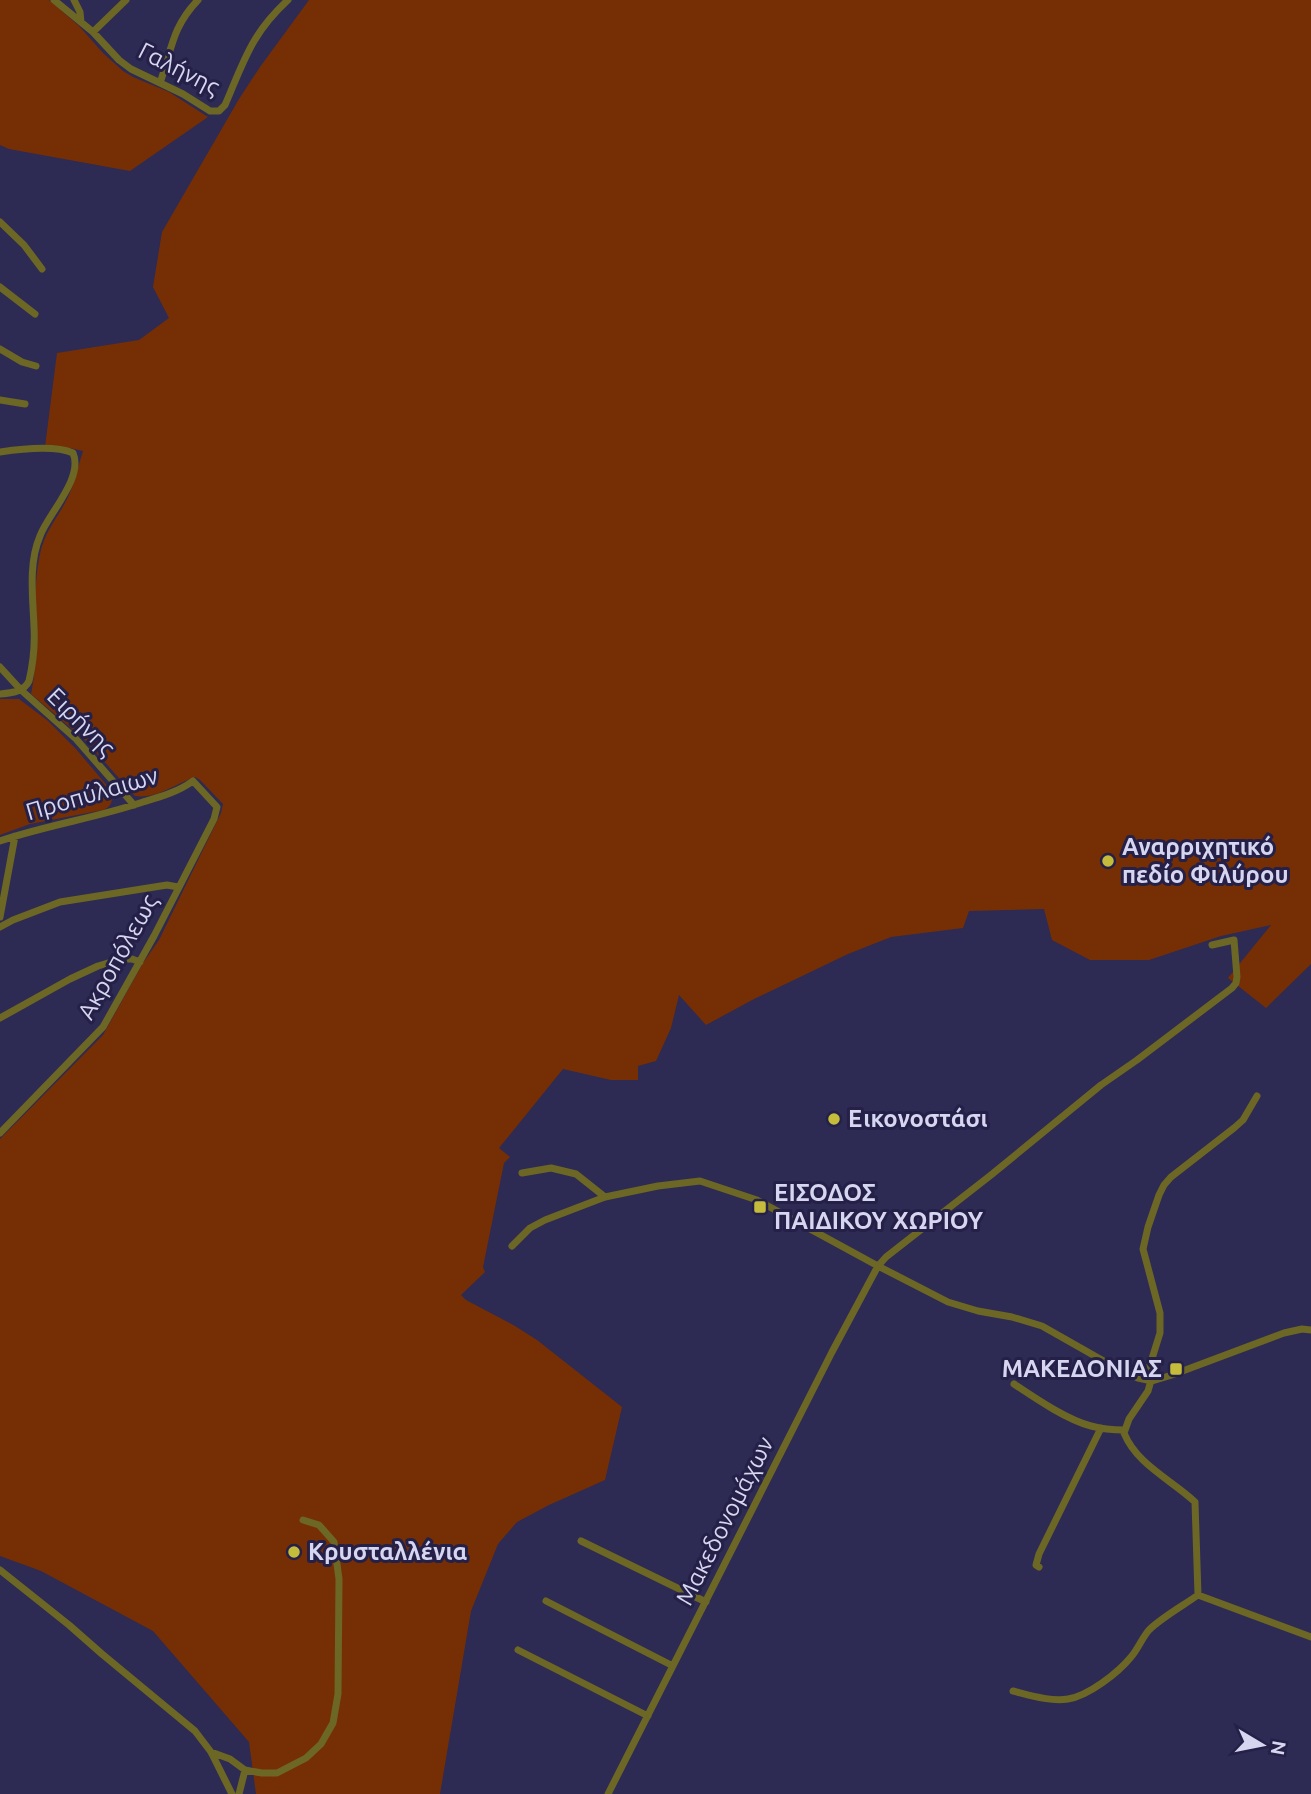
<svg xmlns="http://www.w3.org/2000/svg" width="1311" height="1794" font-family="Ubuntu,sans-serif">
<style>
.green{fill:#762f04}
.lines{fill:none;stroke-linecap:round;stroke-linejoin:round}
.minor{stroke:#6c6724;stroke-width:7}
.poi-dot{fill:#c6bc3c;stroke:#242048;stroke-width:2.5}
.labels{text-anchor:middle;stroke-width:6;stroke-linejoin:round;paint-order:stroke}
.street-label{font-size:24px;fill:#d6d6f0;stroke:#242048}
.poi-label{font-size:24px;font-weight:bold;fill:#d6d6f0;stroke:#242048;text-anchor:start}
</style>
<rect width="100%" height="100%" fill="#2d2a53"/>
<path class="green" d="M0,0h49l30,26 24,27 20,18 10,6 36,15 39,25 -78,54 -121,-22 -9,-4z
M309,0h1002v964l-45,44 -38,-30 43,-53 -50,11 -72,24h-59l-38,-20 -8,-31 -75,2 -6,17 -72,9 -43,17 -94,45 -48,26 -27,-30 -8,33 -15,33 -18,5v14h-27l-48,-11 -64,79 11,9 -6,6 -21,104 2,5 -24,23 5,5 49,26 22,14 85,67 -17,73 -56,25 -32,17 -19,22 -27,67 -31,183h-184l-7,-52 -96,-111 -112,-60 -41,-15v-417l103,-104 40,-72 16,-23 62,-127 2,-9 -23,-24 -5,-3c-20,7 -38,22 -60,19l-50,-56 -54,-46c10,-46 -1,-94 9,-140 5,-24 18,-36 28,-57 7,-14 10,-31 15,-46l-13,-3 -25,-1 12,-94 82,-13 30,-22 -16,-31 9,-55 77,-133 21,-32z
M0,699h19l28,21 29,29 33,39c5,10 4,18 -6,22l-73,14 -30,11z"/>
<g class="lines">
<path class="minor" d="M54,0l39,32 26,28 12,9 52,25 27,17h9l6,-6c19,-44 26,-71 63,-105
M74,0l6,12 1,10
M93,32l33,-32
M160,83c12,-34 12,-56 38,-83
M0,222l24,23 18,24
M0,287l35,27
M0,349l22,13 14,4
M0,400l25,4
M0,452c20,-3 55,-7 73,1 11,25 -25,61 -33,83 -12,28 -7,62 -6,91 1,18 -1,37 -5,54 -5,11 -18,12 -29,13
M0,667l21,23 55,49 58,66
M0,841c47,-16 96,-23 143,-39 17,-5 35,-10 50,-21l24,26 -3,12 -60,117 -51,91 -103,106
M0,917l15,-81
M0,927l13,-7 47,-18 107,-17 11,2
M0,1018l70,-39 28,-13 23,-7h11l8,3
M522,1173l29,-5 25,6 29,23
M512,1246l18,-18 15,-8 60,-23 53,-11 42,-5 57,19 121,66 70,36 30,9 34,6 30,9 74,42 22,10 14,3 20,-6 112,-42 18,-4 9,1
M1014,1384c21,14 53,36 77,42 11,3 23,4 33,4
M581,1541l125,61
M1039,1567l-3,-2 3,-11 62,-126
M0,1570l69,55 33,29 93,77 16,21 21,42
M1198,1595l113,42
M546,1601l127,65
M518,1650l130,66
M1013,1691c16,4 38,11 55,8 20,-3 50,-26 63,-42 7,-8 11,-19 18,-27 12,-12 35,-25 49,-35l-3,-93c-23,-22 -58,-37 -71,-69l5,-14 19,-28 2,-7v-19l10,-32v-20l-17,-64 5,-22 11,-32 5,-10 7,-8 63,-49 9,-8 14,-24
M211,1752l19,7 15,11
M239,1794l6,-24 17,3h15l29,-15 15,-14 12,-21 5,-29 1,-115 -5,-37 -15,-17 -16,-5
M608,1794l224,-442 46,-86 8,-9 105,-82 110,-90 36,-25 95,-72 4,-5 1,-6 -3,-37 -22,5"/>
</g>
<g class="poi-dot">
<circle cx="1108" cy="861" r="7"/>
<circle cx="834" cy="1119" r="7"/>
<rect x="753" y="1200" width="14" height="14" rx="3.5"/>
<rect x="1169" y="1362" width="14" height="14" rx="3.5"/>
<circle cx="294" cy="1552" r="7"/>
</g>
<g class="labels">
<g class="street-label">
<text transform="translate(179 69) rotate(27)" y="8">Γαλήνης</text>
<text transform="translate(81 722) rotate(45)" y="8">Ειρήνης</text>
<text transform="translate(92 794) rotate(-16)" y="8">Προπύλαιων</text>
<text transform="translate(118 957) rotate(-61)" y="8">Ακροπόλεως</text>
<text transform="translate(725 1521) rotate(-63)" y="8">Μακεδονομάχων</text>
</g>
<g class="poi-label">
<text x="1122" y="855">Αναρριχητικό<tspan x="1122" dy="28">πεδίο Φιλύρου</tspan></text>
<text x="848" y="1127">Εικονοστάσι</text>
<text x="774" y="1201">ΕΙΣΟΔΟΣ<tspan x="774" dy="28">ΠΑΙΔΙΚΟΥ ΧΩΡΙΟΥ</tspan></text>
<text x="1162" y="1377" text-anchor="end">ΜΑΚΕΔΟΝΙΑΣ</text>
<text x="308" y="1560">Κρυσταλλένια</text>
</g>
</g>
<g transform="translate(1262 1745) rotate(100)" stroke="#242048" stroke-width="5" paint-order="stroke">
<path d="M0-5L12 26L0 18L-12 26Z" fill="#d6d6f0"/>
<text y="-10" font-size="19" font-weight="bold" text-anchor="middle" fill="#d6d6f0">N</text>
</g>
</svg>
